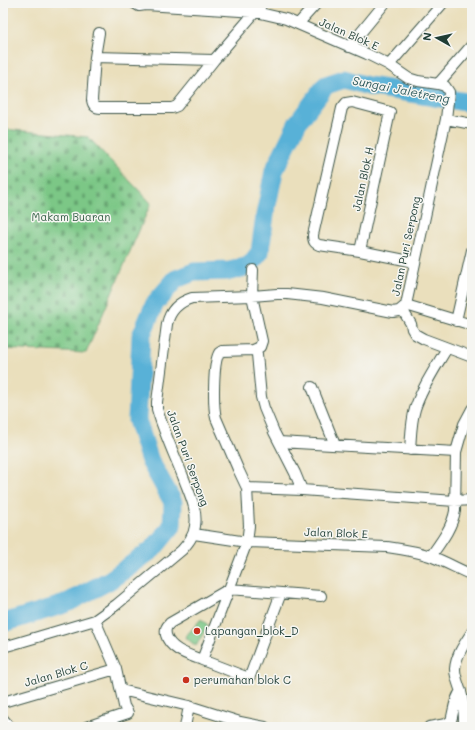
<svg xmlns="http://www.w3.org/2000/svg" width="475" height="730" font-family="Mali,sans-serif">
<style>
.cemetery{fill:url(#cemetery-stones);stroke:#4d825d}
.garden{fill:#7bc786;stroke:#4d825d}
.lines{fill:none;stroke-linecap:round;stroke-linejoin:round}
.river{stroke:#59b1d7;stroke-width:19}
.street-casing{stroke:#3d5548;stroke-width:12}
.street{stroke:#fff;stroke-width:10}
.poi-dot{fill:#c8321e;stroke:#f6f6f2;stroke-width:1.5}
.labels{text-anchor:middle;stroke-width:3;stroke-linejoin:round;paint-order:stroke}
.street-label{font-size:11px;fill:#1f3d34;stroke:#f6f6f2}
.park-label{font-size:11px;fill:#366048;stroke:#f6f6f2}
.poi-label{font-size:11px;fill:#1f3d34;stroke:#f6f6f2;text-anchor:start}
.water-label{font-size:12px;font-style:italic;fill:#2e5a5d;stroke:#f6f6f2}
</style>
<defs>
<pattern id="cemetery-stones" width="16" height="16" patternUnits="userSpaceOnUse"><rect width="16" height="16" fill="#7bc786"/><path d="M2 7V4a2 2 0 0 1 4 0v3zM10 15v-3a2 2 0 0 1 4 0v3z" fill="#64a36e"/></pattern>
</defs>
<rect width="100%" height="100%" fill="#f6f6f2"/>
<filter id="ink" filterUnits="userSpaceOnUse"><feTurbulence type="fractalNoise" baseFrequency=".025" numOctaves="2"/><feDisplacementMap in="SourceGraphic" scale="8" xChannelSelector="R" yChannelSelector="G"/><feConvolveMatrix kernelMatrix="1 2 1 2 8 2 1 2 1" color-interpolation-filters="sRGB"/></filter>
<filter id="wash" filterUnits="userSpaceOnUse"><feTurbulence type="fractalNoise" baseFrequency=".012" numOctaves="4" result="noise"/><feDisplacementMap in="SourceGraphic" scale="16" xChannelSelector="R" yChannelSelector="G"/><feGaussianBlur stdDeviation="0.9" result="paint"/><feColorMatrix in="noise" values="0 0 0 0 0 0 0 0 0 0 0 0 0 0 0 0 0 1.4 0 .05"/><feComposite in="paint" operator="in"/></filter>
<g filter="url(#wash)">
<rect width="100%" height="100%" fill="#eadfbc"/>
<path class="cemetery" d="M3,129l85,8 63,66 -65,150 -83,-4z"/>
<path class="garden" d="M201,619l7,6 -12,21 -11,-9z"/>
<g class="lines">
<path class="river" d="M3,623l62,-19 45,-24 43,-31 19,-23 1,-24 -23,-41 -13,-41 4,-84 14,-33 21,-24 18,-7 36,-1 19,-5 11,-14 5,-37 9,-44 24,-49 28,-37 18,-6 24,7 104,17"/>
</g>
</g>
<g filter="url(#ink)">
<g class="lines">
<defs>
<path id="street" d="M298,24l19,-21
M99,33l-4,24 -3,43c1,6 4,8 9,8h71l5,-2 37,-46 49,-57
M349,47l36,-44
M95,57l119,3
M389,65l54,-62
M438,84l34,-39
M446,119l26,5
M360,251l30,-139 -38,-10 -6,1 -4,5 -29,127c0,6 1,8 6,10l41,6 55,11
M253,270l-1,26 10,45 -2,6 -7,3
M406,305l66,20
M402,309l9,15 1,5 3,5 9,5 48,18
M456,321l16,-71
M312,387l23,58
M279,442l177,10
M410,450c1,-13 1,-28 5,-41 7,-22 21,-42 32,-61
M247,488l55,2 153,11 17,-1
M302,490l-7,-17 -21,-41 -10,-24 -3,-11 -4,-43 -1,-3 -3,-1 -31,1 -3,2c-6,10 -6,53 -3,65l22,51 9,19 2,38 -2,16 -45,118c-13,-5 -32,-10 -36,-25 -1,-6 0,-8 4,-12l59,-34 92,7
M194,534l53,8 140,5c14,2 29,4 43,9 14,5 28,13 42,19
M431,556c9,-13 21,-28 24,-45l1,-59 8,-28 8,-15
M3,647l11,-3 81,-24 21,-15 66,-55c6,-7 12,-14 13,-24 3,-16 -6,-33 -11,-47 -9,-23 -20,-46 -27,-70v-7l10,-78c3,-14 12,-22 25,-26l60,-2 25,-2h10l36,4 70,14 6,-1 7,-6 40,-186 3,-27 -4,-6 -7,-2 -20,-3 -10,-3 -19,-13 -22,-11 -81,-35 -30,-7 -110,-7 -7,1 -5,-3
M202,660l44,17 2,1 2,-2 31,-83
M121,690l68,16 51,16 25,5
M3,702l113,-33
M3,719l7,8
M86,727l42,-14 -4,-7 -8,-37 -21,-49
M185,727l4,-21
M429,727l17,-3 5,-3c3,-11 3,-21 10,-30
M464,727c0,-10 0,-21 -2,-31 -2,-9 -7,-18 -7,-27 1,-14 10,-26 17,-37"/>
</defs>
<use href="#street" class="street-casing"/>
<use href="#street" class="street"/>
</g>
</g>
<g class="poi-dot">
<circle cx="197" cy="631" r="4"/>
<circle cx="186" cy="680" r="4"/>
</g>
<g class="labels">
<g class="street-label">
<text transform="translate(349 34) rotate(24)" y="4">Jalan Blok E</text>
<text transform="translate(363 179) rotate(-78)" y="4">Jalan Blok H</text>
<text transform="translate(406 246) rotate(-78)" y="4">Jalan Puri Serpong</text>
<text transform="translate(188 458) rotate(70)" y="4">Jalan Puri Serpong</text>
<text transform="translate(336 533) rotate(2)" y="4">Jalan Blok E</text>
<text transform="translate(56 674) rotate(-16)" y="4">Jalan Blok C</text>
</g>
<g class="park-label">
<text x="71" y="221">Makam Buaran</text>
</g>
<g class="poi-label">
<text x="205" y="635">Lapangan_blok_D</text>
<text x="194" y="684">perumahan blok C</text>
</g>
<g class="water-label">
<text transform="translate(401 90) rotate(11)" y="4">Sungai Jaletreng</text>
</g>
</g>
<rect width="475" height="730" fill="none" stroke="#f6f6f2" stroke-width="16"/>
<g transform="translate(437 38) rotate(278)" stroke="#f6f6f2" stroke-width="3" paint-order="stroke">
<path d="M0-3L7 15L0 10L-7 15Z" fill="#1f3d34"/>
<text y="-6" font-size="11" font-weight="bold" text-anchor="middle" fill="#1f3d34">N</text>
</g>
</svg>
